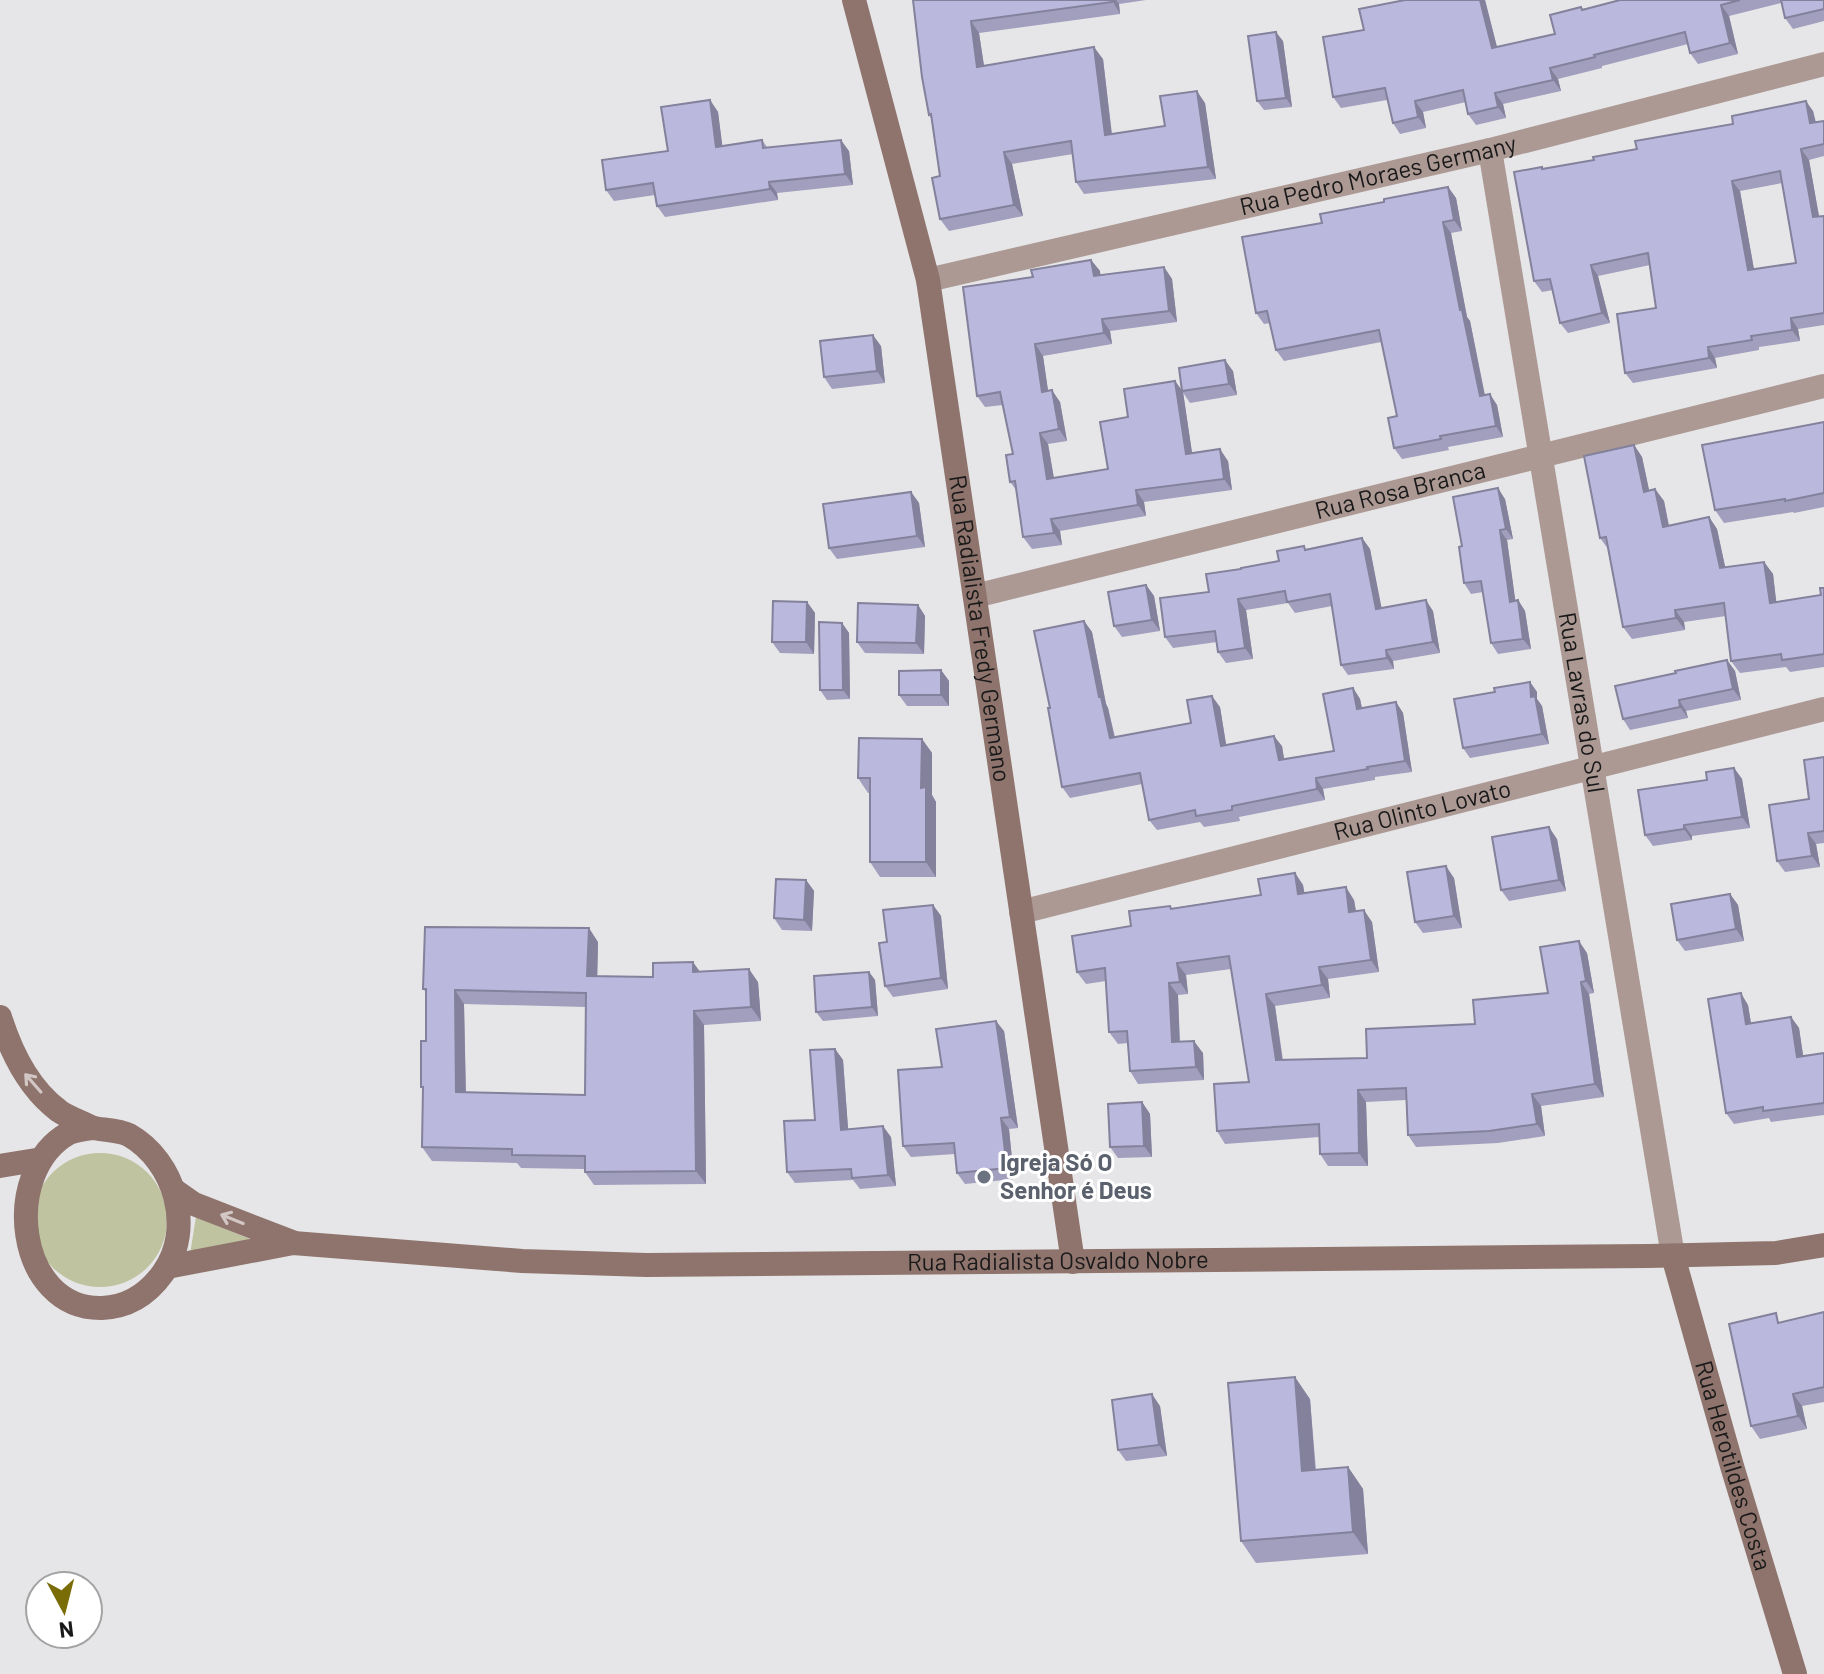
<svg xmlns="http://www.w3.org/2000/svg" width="1824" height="1674" font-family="Barlow,sans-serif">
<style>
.green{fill:#c0c39f}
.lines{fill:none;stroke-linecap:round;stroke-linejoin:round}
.street{stroke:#ac9994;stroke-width:24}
.secondary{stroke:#8f746d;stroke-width:24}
.wall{fill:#a19ebe;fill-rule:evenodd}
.shaded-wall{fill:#83819b}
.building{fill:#bbb8dd;stroke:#83819b;stroke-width:2;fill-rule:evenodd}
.oneway{stroke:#d2c7c5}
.worship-dot{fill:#6b7280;stroke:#fff;stroke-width:3}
.labels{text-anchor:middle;stroke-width:6;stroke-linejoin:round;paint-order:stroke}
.street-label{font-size:24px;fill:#191919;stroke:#fff}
.worship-label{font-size:24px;font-weight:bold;fill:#5b616d;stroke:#fff;text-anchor:start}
</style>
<rect width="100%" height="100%" fill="#e6e6e8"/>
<path class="green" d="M33 1220a67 67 0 1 1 134 0a67 67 0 1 1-134 0Z
M196,1217l64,26 -70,11z"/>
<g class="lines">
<g class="street">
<path id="s1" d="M1490,150l183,1106"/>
<path id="s2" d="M928,280l562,-130 334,-86"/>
<path id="s3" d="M975,596l849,-210"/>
<path id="s4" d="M1021,912l803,-203"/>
</g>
<g class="secondary">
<path id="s5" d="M854,0l74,280 145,982"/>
<path d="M0,1017c11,35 28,71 59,94 10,7 23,11 34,17"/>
<path d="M93,1128c11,2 26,2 36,7 46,26 66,94 34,138 -15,21 -35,34 -61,35 -86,2 -102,-137 -33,-175 7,-3 16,-4 24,-5z"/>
<path d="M0,1166l36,-6"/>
<path d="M174,1190l20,14 98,38"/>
<path id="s6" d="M1673,1256l59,210 63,208"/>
<path id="s7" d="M167,1267l126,-24 229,18 124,4 1002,-9 128,-3 48,-8"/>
</g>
</g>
<path class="wall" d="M913,0h233l-27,4 1,10 -141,19 5,33 119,-7 9,75 53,-8 40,-23 11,76 -132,15 -8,-12 -3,-28 -61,10 11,52 -74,15 -9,-12v-43l-9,-58 -2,-3z
M1405,0h80l12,47 58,-13 26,-27 2,2 37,-9h204v21l-31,8 -8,-11 -4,-15 -52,13 9,38 -40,10 -8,-11 -2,-9 -86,22v2l-44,11 3,12 -58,13 3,14 -30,7 -8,-11 -2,-12 -43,10 3,16 -26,6 -7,-11 -6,-23 -46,8 -8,-11 31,-67z
M1283,41l9,66 -28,3 -7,-9z
M710,100l8,12 4,34 40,-6 5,7 82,4 4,34 -76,8 1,7 -113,17 -8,-11 -2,-11 -41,6 -8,-11 62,-39z
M1813,111l3,11 8,-1v35l-15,4 10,56h5v109l-26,4 2,12 -41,6v3l-44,8 2,10 -84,15 -8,-10 31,-65 -6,-43 -52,11 12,47 -42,10 -8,-10 -7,-33 -11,2 -8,-11 8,-114 2,2 50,-9 43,-11zM1782,183l14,80 -42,6 -14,-78z
M1448,187l8,11 6,33 -11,2 16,84 3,4 15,74 12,10 6,32 -55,10 1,3 -47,9 -8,-11 3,-32 -16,-74 -97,19 -8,-11 -6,-27 -6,1 -8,-11 66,-90 62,-21z
M1091,260l9,11v4l64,-8 8,12 5,43 -67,9 2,13 -69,12 5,35 12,11 7,39 -19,3 6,34 54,-9 20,-52 47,-36 8,11 9,61 36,8 4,29 -88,12 2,14 -86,15 2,14 -30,4 -9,-12 -6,-46 -7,-9 3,-28 -10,-49 -18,2 -8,-11z
M881,346l4,37 -53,6 -8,-12z
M1233,371l4,24 -47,8 -8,-12z
M1824,422v85l-30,6 -1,-1 -69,11 -9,-13z
M1634,445l8,12 7,33 6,-1 9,12 5,24 40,-8 8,12 8,38 39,-5 9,12 3,28 45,-7 3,-7v79l-34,5 -4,-5 -46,6 -9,-12 -5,-45 -42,6 1,8 -53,9 -9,-12 -14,-77 -9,-12z
M911,492l8,11 6,44 -88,12 -8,-11z
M1505,499l8,40 -6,1 8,61 3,-1 7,11 6,38 -33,5 -7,-11 -8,-51 -12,2 -7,-11z
M1362,538l8,11 11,59 52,3 7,42 -47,8 1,8 -46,6 -7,-10 -9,-59 -37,7 -7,-10 -42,7 7,49 -27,4 -8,-11 -1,-10 -44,6 -8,-11 44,-45 32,-23 38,-8 27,-12z
M1146,585l8,11 6,35 -38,6 -8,-11z
M807,602l8,11 -1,41 -34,-1 -8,-11z
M918,605l7,11 -1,38 -59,-1 -8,-11z
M1084,621l8,11 14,72 2,4 7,29 76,-14 29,-16 6,38 56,1 2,13 50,-8 19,-63 7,11 2,9 34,-6 7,11 9,59 -37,5v3l-52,9 2,11 -86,17 1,4 -36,6 -4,-5 -43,8 -8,-10 -7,-36 -72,14 -8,-11 -12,-79z
M842,623l7,10 1,66 -23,1 -7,-10z
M1727,660l8,11 6,29 -55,11 2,7 -58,12 -7,-11z
M941,670l8,11v25h-42l-8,-11z
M1530,682l7,10v7l5,7 7,38 -79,14 -7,-10 32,-56z
M922,739l10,14v42l4,7v75h-56l-10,-15v-69h-2l-10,-15z
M1824,757v86l-8,1 4,23 -35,5 -8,-11 32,-62z
M1734,768l8,11 8,49 -58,8v4l-39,6 -8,-11 62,-55z
M1557,839l9,52 -57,10 -8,-11z
M1295,873l8,12 1,8 50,7 2,11 16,11 7,50 -51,7 2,19 -55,8 8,54 84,-2 108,-34 73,-31 39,-40 7,40 -5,1 15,103 -63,9 4,30 -47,7 -82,4 -8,-12 -2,-35 -40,2 2,64h-40l-8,-12 -1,-17 -94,7 -8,-13 32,-49 -18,-113 -45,6 2,19 -10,1 2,47 23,11 1,27 -66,4 -8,-13 -2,-28 -10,1 -9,-12 -3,-51 -20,3 -9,-12 54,-46 39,-20 2,2 89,-13z
M1454,878l8,50 -39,5 -8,-11z
M806,880l8,11 -2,40 -30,-1 -8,-12z
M1730,894l8,11 6,36 -59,10 -8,-11z
M933,905l8,11 7,73 -55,8 -8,-11 2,-44z
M598,942l-1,34 56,1 47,-5 58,10 3,39 -57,4 2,159 -112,1 -9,-13v-3l-64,-1 -4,-5 -85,-2 -10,-14 1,-57 -2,-3 5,-46v-49l-3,-3zM464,1004l122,3 -1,88 -119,-3z
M869,972l6,8 3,36 -55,5 -7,-9z
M1748,1005l3,18 40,-6 8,11 4,28 21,-3v62l-53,7 -2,-4 -35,6 -8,-11z
M1004,1031l14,97 -9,1 5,50 -49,5 -8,-11 -2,-19 -44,3 -8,-11 39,-79z
M835,1049l8,11 5,69 43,8 5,49 -36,3 -7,-9 -58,3 -8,-11 28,-52z
M1142,1102l8,12 2,43 -34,1 -8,-11z
M1824,1312v90l-22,4 5,23 -47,10 -9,-13 30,-104z
M1310,1399l6,71 32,-3 15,22 5,65 -112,9 -15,-22z
M1160,1406l7,50 -41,5 -8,-11z"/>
<path class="shaded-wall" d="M1112,0h4l3,4 1,10z
M1480,0h5l15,59 -8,-11z
M1721,5l8,11 9,38 -8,-11z
M971,21l8,12 7,46 -9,-12z
M1276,32l7,9 9,66 -6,-9z
M1094,47l9,12 10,87 -8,-11z
M1550,68l8,11 3,12 -8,-11z
M1197,91l8,12 11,76 -8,-12z
M1495,93l8,11 3,14 -8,-11z
M710,100l8,12 6,46 -8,-11z
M1415,101l8,11 3,16 -8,-11z
M1806,101l7,10 5,23 -8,-11z
M841,140l8,11 4,34 -8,-11z
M1801,149l8,11 12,68 -8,-11z
M1004,152l8,12 11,52 -9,-11z
M1732,181l8,10 16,90 -8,-11z
M769,182l8,11 1,7 -8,-11z
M1448,187l8,11 6,33 -8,-11z
M1443,222l8,11 16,84 3,4 17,86 -7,-11 -20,-86z
M1091,260l9,11 2,16 -8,-11z
M1591,265l7,11 12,47 -8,-10z
M1164,267l8,12 5,43 -8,-11z
M1791,318l7,11 2,12 -8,-11z
M1102,319l8,12 2,13 -8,-11z
M873,335l8,11 4,37 -8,-12z
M1035,344l8,12 7,48 -8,-12z
M1708,347l7,11 2,10 -8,-10z
M1225,360l8,11 4,24 -8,-11z
M1175,381l8,11 11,74 -8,-12z
M1052,390l8,12 7,39 -8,-12z
M1490,394l7,11 6,32 -7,-11z
M1040,433l8,11 8,47 -9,-12z
M1634,445l8,12 10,47 -8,-12z
M1220,449l8,12 4,29 -8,-11z
M1498,488l7,11 8,40 -7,-10z
M1655,489l9,12 7,38 -8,-12z
M1136,490l8,12 2,14 -8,-11z
M911,492l8,11 6,44 -8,-11z
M1709,517l8,12 11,51 -8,-12z
M1051,519l9,12 2,14 -8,-12z
M1500,530l7,10 10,72 -7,-10z
M1362,538l8,11 14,71 -8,-11z
M1764,562l9,12 5,42 -8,-13z
M1146,585l8,11 6,35 -8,-11z
M1238,599l8,11 7,49 -8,-11z
M1426,600l7,11 7,42 -7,-11z
M1518,600l7,11 6,38 -8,-10z
M807,602l8,11 -1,41 -8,-12z
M918,605l7,11 -1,38 -8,-11z
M1675,610l9,12 1,8 -9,-12z
M1084,621l8,11 14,72 2,4 9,41 -7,-11 -11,-41z
M842,623l7,10 1,66 -7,-9z
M1386,650l7,11 1,8 -7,-11z
M1727,660l8,11 6,29 -8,-11z
M941,670l8,11v25l-8,-11z
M1530,682l7,10v7l5,7 7,38 -7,-10 -11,-37z
M1353,688l7,11 4,20 -7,-10z
M1212,696l8,11 8,49 -7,-10z
M1679,700l7,11 2,7 -8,-11z
M1396,702l7,11 9,59 -7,-11z
M1274,736l8,10 4,25 -7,-11z
M922,739l10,14v42l4,7v75l-10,-15 -5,-74z
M1734,768l8,11 8,49 -8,-11z
M1316,778l7,11 2,11 -8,-11z
M1684,825l8,11v4l-8,-11z
M1549,827l8,12 9,52 -7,-11z
M1808,833l8,11 4,23 -8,-11z
M1446,866l8,12 8,50 -8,-12z
M1295,873l8,12 4,21 -9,-12z
M806,880l8,11 -2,40 -8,-11z
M1346,887l8,13 4,24 -9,-12z
M1730,894l8,11 6,36 -8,-12z
M933,905l8,11 7,73 -7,-11z
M1364,910l8,12 7,50 -8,-12z
M589,928l9,14 -1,48 -10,-14z
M1579,941l8,12 7,40 -8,-12z
M693,962l10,14 -10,-4z
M1177,963l9,12 2,19 -8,-12z
M1319,967l9,12 2,19 -8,-13z
M749,969l9,13 3,39 -10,-14z
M869,972l6,8 3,36 -6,-9z
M1581,982l8,12 15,103 -9,-13z
M1169,983l9,12 2,59 -8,-12z
M455,990l9,14 2,102 -10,-14z
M1741,993l7,12 5,31 -7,-12z
M1266,994l9,12 9,66 -8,-12z
M694,1011l10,14 2,159 -10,-13z
M1791,1017l8,11 6,40 -8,-11z
M996,1021l8,10 14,97 -8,-11z
M1194,1041l9,12 1,27 -8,-13z
M835,1049l8,11 6,81 -8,-11z
M1358,1090l8,12 2,64 -9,-13z
M1532,1094l9,12 4,30 -8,-12z
M1142,1102l8,12 2,43 -8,-11z
M1001,1118l8,11 5,50 -7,-11z
M883,1126l8,11 5,49 -8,-11z
M1295,1377l15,22 7,94 -15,-22z
M1152,1394l8,12 7,50 -8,-11z
M1793,1394l9,12 5,23 -9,-13z
M1348,1467l15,22 5,65 -15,-22z"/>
<path class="building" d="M913,0h199v2l-141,19 6,46 117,-20 11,88 60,-9 -5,-30 37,-5 11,76 -132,15 -5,-41 -67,11 10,53 -74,14 -8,-41 8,-2 -9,-62 -2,1 -7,-38z
M1405,0h75l12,48 63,-14 -5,-19 31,-8 1,3 38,-10h120l-19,5 9,38 -40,10 -5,-21 -91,23 1,2 -45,11 3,12 -58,13 3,14 -30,7 -5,-24 -48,11 3,16 -25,6 -8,-35 -52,9 -10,-60 41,-7 -5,-21z
M1781,0h43v9l-39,9z
M1276,32l10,66 -29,3 -9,-65z
M710,100l6,47 46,-7 1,8 78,-8 4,34 -76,8 1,7 -113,17 -4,-23 -47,7 -4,-30 66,-9 -7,-44z
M1806,101l4,22 14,-2v23l-23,5 12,68 11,-1v97l-33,5 1,12 -41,6 1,4 -44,7 1,11 -84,15 -8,-59 39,-6 -8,-55 -57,12 11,48 -42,10 -10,-44 -16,2 -20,-109 28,-5v2l52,-9 -1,-3 44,-8 -2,-8 98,-17 -1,-8zM1780,171l16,92 -48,7 -16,-89z
M1448,187l6,33 -11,2 17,88h2l18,86 10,-2 6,32 -56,10 1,3 -47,9 -6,-30 9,-2 -18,-86 -103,20 -9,-39 -11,2 -14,-76 80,-14 -2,-9 64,-12v-3z
M1091,260l3,16 70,-9 5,44 -67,8 2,14 -69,11 7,48 10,-2 7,39 -19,4 7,46 61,-10 -8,-47 28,-5 -4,-28 51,-8 11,73 34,-5 4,30 -88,11 2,15 -87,14 3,14 -31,4 -8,-56 -5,1 -4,-27 7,-1 -13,-62 -23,4 -14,-109 70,-10 -2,-7z
M873,335l4,36 -53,6 -4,-36z
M1225,360l4,24 -47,7 -3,-23z
M1824,422v71l-39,8v-2l-70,11 -13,-65z
M1634,445l10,47 11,-3 8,38 46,-10 11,51 44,-6 6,41 51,-8 -1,-7h4v66l-42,6 -1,-6 -50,7 -7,-58 -49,7 1,8 -53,9 -17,-90 -6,1 -16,-82z
M1498,488l8,41 -6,1 10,72 8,-2 5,39 -32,4 -10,-62 -17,2 -5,-36 3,-1 -9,-49z
M911,492l6,44 -88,12 -6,-44z
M1362,538l14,71 50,-9 7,42 -47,8 1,8 -46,7 -11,-71 -43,8 -2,-11 -47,8 7,49 -27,4 -3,-21 -50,6 -5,-39 49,-6 -3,-18 35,-5v-1l38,-7 -2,-10 27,-5 1,4z
M1146,585l6,35 -38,6 -6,-34z
M773,601l34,1 -1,40h-34z
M858,603l60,2 -2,38 -59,-1z
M1084,621l15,76h2l9,41 81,-15 -4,-23 25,-4 9,50 53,-10 5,24 55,-9 -11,-57 30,-6 4,21 39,-7 9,59 -38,6 1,2 -52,9 1,11 -85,17v4l-36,6 -1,-6 -46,10 -9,-47 -78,14 -14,-79h2l-16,-77z
M819,622l23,1 1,67h-23z
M1727,660l6,29 -54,11 1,7 -57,12 -8,-33 61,-13 -1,-2z
M941,670v25h-42v-24z
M1530,682l1,15 4,-1 7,38 -79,14 -9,-49 41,-7 -1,-4z
M859,738l63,1 -1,49 5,-1v75h-56v-84h-12z
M1824,757v74l-16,2 4,23 -35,5 -8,-56 40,-6 -5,-39z
M1734,768l8,49 -58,8v4l-39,6 -7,-45 69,-10 -1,-8z
M1549,827l10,53 -58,10 -9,-53z
M1446,866l8,50 -39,6 -8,-50z
M1295,873l3,21 48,-7 3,25 15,-2 7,50 -52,7 3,18 -56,9 10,66 91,-2 -1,-29 109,-5 -2,-24 75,-7 -8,-46 39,-6 7,40 -5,1 14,102 -63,10 5,30 -48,7 -81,4 -2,-47 -48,2 1,63 -39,1 -1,-30 -102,7 -3,-47 35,-2 -20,-126 -52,7 3,19 -11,1 3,59 22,-1 2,26 -66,4 -3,-40 -18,1 -4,-64 -28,4 -5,-36 59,-10 -2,-15 41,-5 1,3 90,-14 -3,-16z
M776,879l30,1 -2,40 -30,-2z
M1730,894l6,35 -59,11 -6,-36z
M933,905l8,73 -56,8 -6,-43 8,-1 -4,-32z
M425,927l164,1 -2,48 66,1v-14l40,-1v10l56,-3 2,38 -57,4 2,160 -111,1v-16l-73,-1v-6l-90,-2 1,-60h-2v-46h5v-52h-3zM455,990l131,3 -1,102 -129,-3z
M869,972l3,35 -56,5 -2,-36z
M1741,993l5,31 45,-7 6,40 27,-4v50l-61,8v-4l-37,6 -18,-114z
M996,1021l14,96 -9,1 6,50 -50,5 -3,-30 -51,3 -5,-76 44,-3 -6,-38z
M835,1049l6,81 42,-4 5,49 -36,3 -1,-9 -64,3 -3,-51 31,-1 -5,-70z
M1142,1102l2,44 -34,1 -2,-43z
M1824,1312v75l-31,7 5,22 -47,10 -22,-102 47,-11 2,10z
M1295,1377l7,94 46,-4 5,65 -112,9 -13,-158z
M1152,1394l7,51 -41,5 -6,-50z"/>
<defs><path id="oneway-shaft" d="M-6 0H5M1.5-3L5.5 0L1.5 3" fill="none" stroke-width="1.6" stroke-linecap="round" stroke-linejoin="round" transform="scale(2)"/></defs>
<g class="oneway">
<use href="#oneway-shaft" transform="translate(33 1083) rotate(-131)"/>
<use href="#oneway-shaft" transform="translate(232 1219) rotate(-158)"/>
</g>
<circle class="worship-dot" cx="984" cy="1177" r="8"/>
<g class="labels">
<g class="street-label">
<text dy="8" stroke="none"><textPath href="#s2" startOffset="462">Rua Pedro Moraes Germany</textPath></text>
<text dy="8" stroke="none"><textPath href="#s3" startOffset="438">Rua Rosa Branca</textPath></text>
<text dy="8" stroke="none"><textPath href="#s5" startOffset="642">Rua Radialista Fredy Germano</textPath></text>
<text dy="8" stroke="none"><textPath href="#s1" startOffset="560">Rua Lavras do Sul</textPath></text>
<text dy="8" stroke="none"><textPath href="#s4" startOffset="414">Rua Olinto Lovato</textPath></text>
<text dy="8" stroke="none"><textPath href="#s7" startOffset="894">Rua Radialista Osvaldo Nobre</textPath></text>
<text dy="8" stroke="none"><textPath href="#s6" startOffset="218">Rua Herotildes Costa</textPath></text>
</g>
<g class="worship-label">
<text x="1000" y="1171">Igreja Só O<tspan x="1000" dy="28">Senhor é Deus</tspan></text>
</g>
</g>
<g transform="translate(64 1610) rotate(173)"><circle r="38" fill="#ffffff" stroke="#a3a3a3" stroke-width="2"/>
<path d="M0-6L14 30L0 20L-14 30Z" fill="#7a6d07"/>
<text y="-12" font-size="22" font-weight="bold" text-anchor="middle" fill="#191919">N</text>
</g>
</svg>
